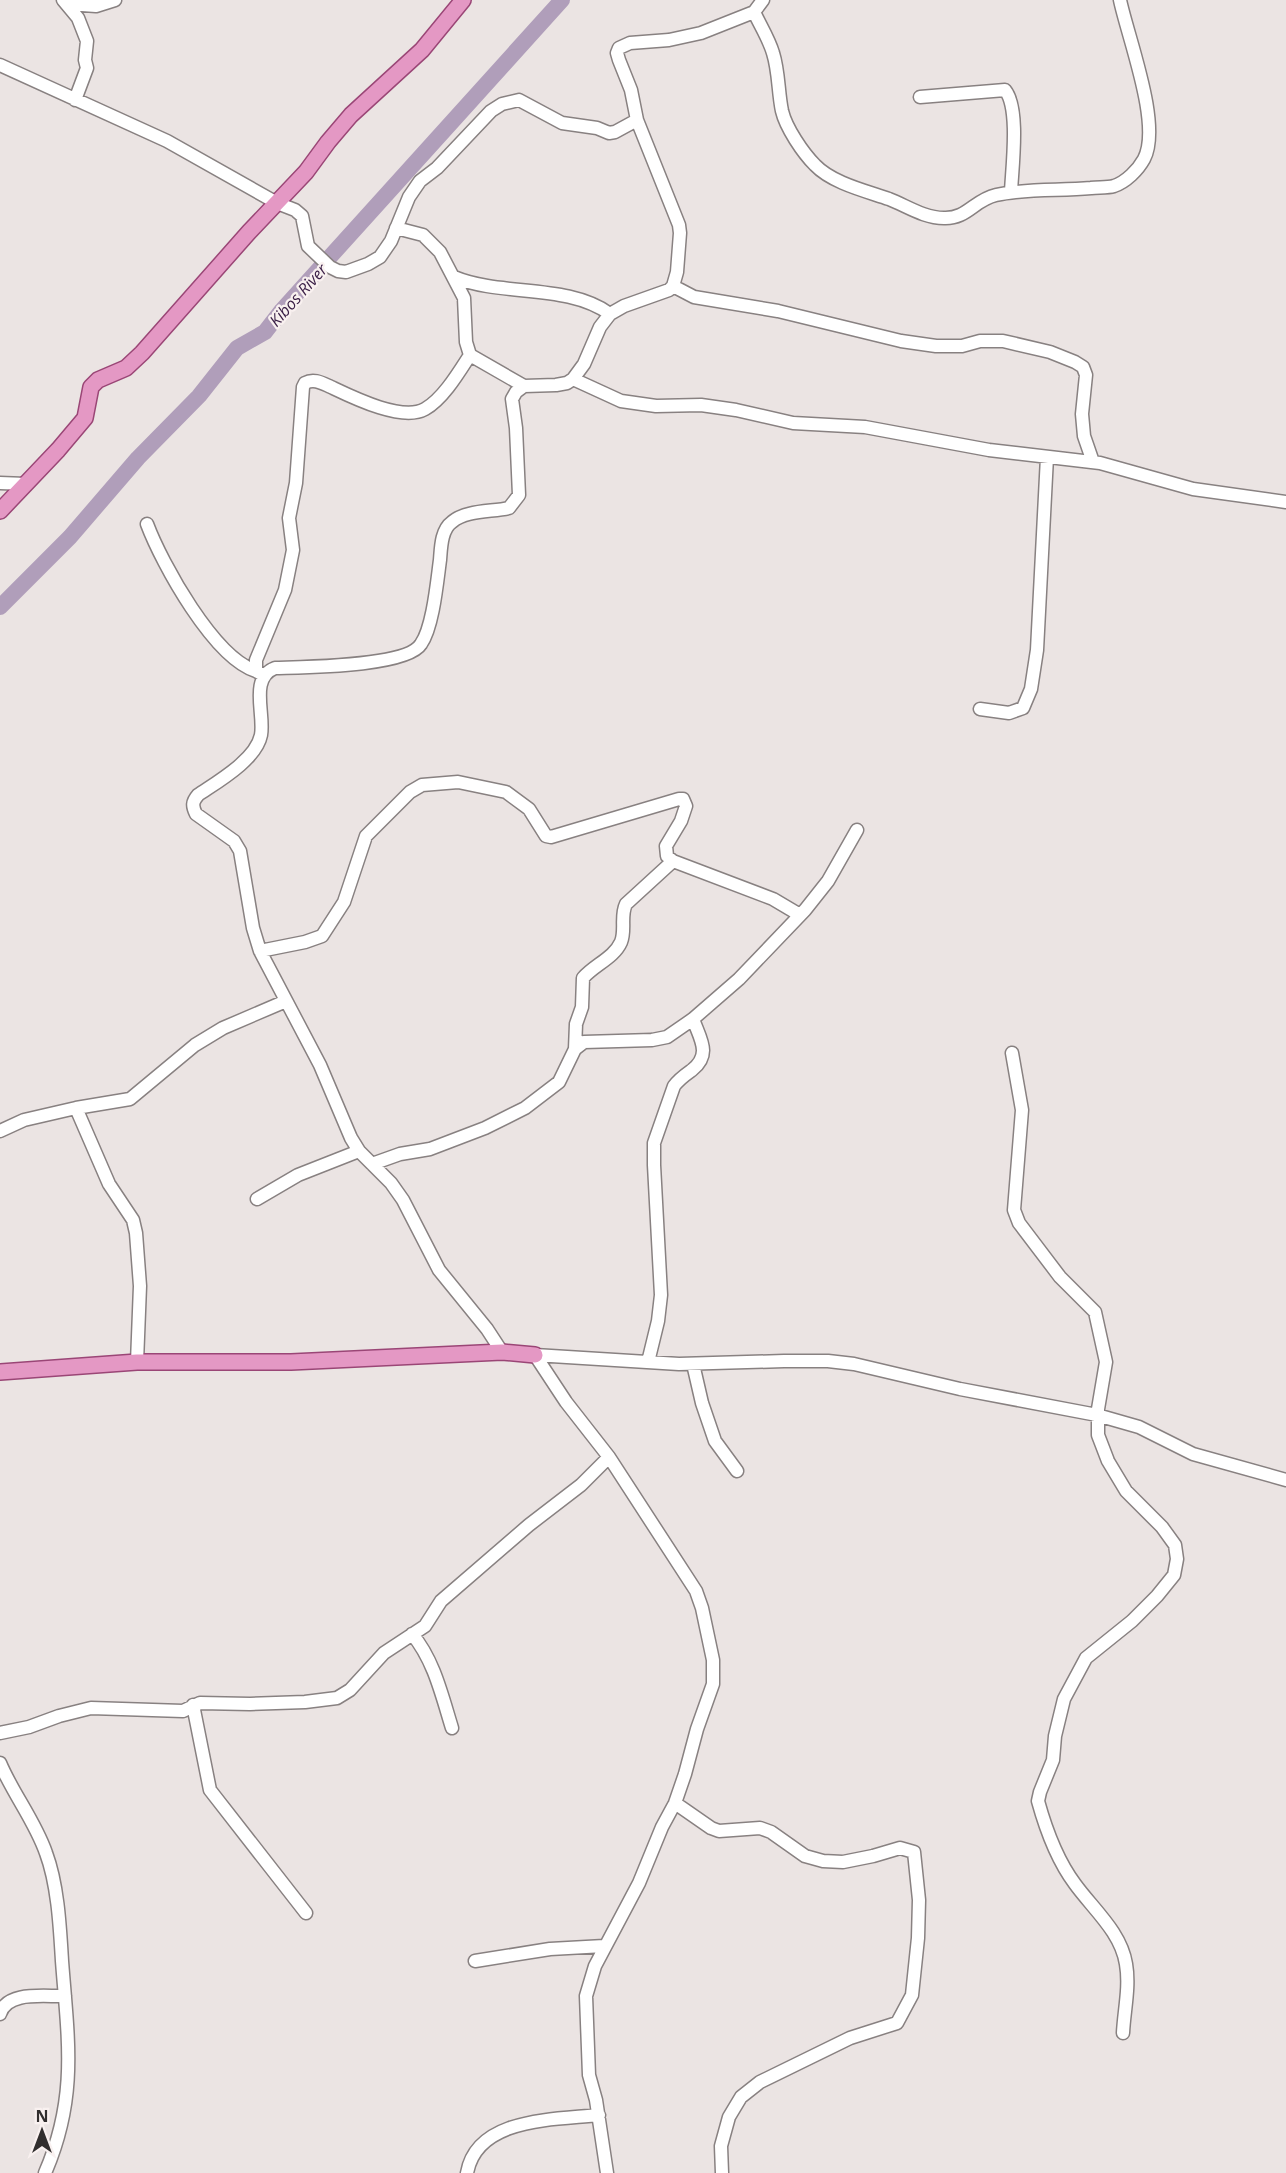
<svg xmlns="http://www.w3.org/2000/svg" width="1286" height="2173" font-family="'Open Sans',sans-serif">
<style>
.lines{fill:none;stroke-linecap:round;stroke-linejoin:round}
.river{stroke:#b09eba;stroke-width:16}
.minor-casing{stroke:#888181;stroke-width:15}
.major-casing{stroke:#9a4676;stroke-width:18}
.minor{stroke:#fff;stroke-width:12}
.major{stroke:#e498c4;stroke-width:15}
.labels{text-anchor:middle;stroke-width:4.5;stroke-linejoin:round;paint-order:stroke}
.water-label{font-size:16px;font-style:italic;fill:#3b2047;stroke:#f9f1f0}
</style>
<rect width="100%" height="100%" fill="#ebe4e3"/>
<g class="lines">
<path class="river" d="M0,607l70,-70 68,-79 61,-62 38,-48 28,-16 17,-22 280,-310"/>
<defs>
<path id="minor" d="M63,0l15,18 9,23 -2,19 2,8 -12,32
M68,4l28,2 19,-6
M754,12c6,13 15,27 19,41 6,19 5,39 9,58 4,17 21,42 33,54 17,18 51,26 74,34 18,7 35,19 55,19 23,1 30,-18 52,-23 32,-7 63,-4 95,-7 7,-1 16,0 23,-2 12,-4 24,-16 30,-27 18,-34 -16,-121 -24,-159
M0,65l167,76 110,62 18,7 7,6 6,30 22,21 8,4 8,1 22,-8 12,-7 11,-16 18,-44 11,-16 17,-13 54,-57 11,-7 17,-4 43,23 35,5 12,5 6,-1 22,-12
M920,97l85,-7c15,18 7,78 6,102
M396,228l27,7 17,17 24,46 2,44 4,13 54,31
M454,277c48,20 113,6 156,37
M673,286l21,11 84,14 123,30 35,5h26l18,-5h23l47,11 25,10 8,5 3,8 -4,39 2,22 9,26
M573,379l48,22 35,5 45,-1 35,5 57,13 72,4 124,23 111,13 93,26 93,13
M0,483l26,1
M147,524c15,40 67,134 109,147
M263,675l-7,-4v-11l29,-70 8,-40 -4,-32 7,-35 7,-96 2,-4c9,-5 17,0 26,4 21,10 71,35 94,22 18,-10 34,-37 45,-54
M980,709l29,4 14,-5 8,-19 6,-39 10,-193
M260,951l45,-9 17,-6 22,-34 22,-66 44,-44 12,-7 36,-3 48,10 23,17 17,27 5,1 128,-38h4l3,7 -5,15 -15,25 1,10 6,5 100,38 27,16
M575,1049l1,-25 6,-17 1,-29c11,-13 31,-20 38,-36 5,-12 -1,-26 5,-38l47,-43
M1012,1053l10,57 -8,100 5,13 41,54 35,35 11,50 -8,47v26l10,26 18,30 36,36 13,18 2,14 -3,16 -17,21 -25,25 -46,37 -22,41 -9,37 -2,24 -13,32 -2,9c8,29 19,59 37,83 18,25 46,48 51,80 4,23 -2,47 -3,69
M76,1108l33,76 24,36 3,13 4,53 -3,76
M0,1131l24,-11 52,-12 54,-9 65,-54 28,-17 63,-27
M372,1164l28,-10 30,-5 55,-21 40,-20 34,-26 16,-33 9,-7 68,-2 15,-3 26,-18 46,-40 66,-69 23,-29 29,-51
M257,1199l41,-24 61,-24
M502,1352l-15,-23 -48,-59 -36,-70 -12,-17 -32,-32 -8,-13 -31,-73 -60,-114 -7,-23 -13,-77 -6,-10 -38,-27c-4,-8 -4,-12 2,-19 19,-13 58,-35 63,-60 4,-21 -12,-57 14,-67 27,-1 132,-1 146,-24 12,-17 16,-62 19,-84 1,-12 1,-30 12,-38 14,-12 39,-10 57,-14l10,-13 -3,-67 -4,-29 4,-7 8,-6 32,-1 11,-2 6,-4 11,-15 16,-37 10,-13 14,-8 45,-16 4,-4 4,-14 3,-39 -1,-8 -42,-105 -6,-30 -12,-30 -2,-7 2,-5 11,-5 39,-3 32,-7 53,-21 9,-12
M535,1355l31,47 43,55 87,134 6,17 11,52v24l-16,45 -12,45 -10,29 -13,24 -23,56 -44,83 -9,30 3,79 7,25 11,73
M535,1355l144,9 105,-3h44l26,3 106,25 137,26 42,12 54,27 93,26
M648,1362l10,-41 3,-26 -7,-130v-22l20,-57c5,-7 11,-11 18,-16 20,-16 8,-31 1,-51
M693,1364l9,39 13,38 22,30
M412,1634c22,26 30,62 40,94
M193,1705l17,85 96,123
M0,1733l29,-6 30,-11 32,-8 92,3 17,-8 50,1 55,-2 32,-4 13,-8 34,-37 41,-27 16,-25 88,-76 52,-40 28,-28
M0,1763c13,31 35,58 46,90 12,32 14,75 16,108 6,79 16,136 -17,212
M675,1803l36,25 8,3 41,-3 11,4 34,24 18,5 20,1 30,-6 27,-8 14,4 5,48 -1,38 -6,57 -15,28 -47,15 -90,44 -19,15 -12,20 -8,29 1,27
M475,1961l75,-12 54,-3
M0,2014c7,-24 46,-17 65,-18
M467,2173c10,-56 88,-53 132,-58"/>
<path id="major" d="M0,511l58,-61 27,-32 6,-31 7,-7 28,-12 16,-15 107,-121 57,-60 22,-30 23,-27 71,-65 41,-50
M0,1372l137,-10h154l211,-10 33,3"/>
</defs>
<use href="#minor" class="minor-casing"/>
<use href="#major" class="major-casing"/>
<use href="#minor" class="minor"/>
<use href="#major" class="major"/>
</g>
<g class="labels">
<g class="water-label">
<text transform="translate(298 295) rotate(-48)" y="6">Kibos River</text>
</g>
</g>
<g transform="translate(42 2131)" stroke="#f9f1f0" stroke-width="4.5" paint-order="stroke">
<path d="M0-4.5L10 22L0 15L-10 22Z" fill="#312e2e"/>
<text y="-9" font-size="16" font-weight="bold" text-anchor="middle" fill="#312e2e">N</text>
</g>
</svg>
